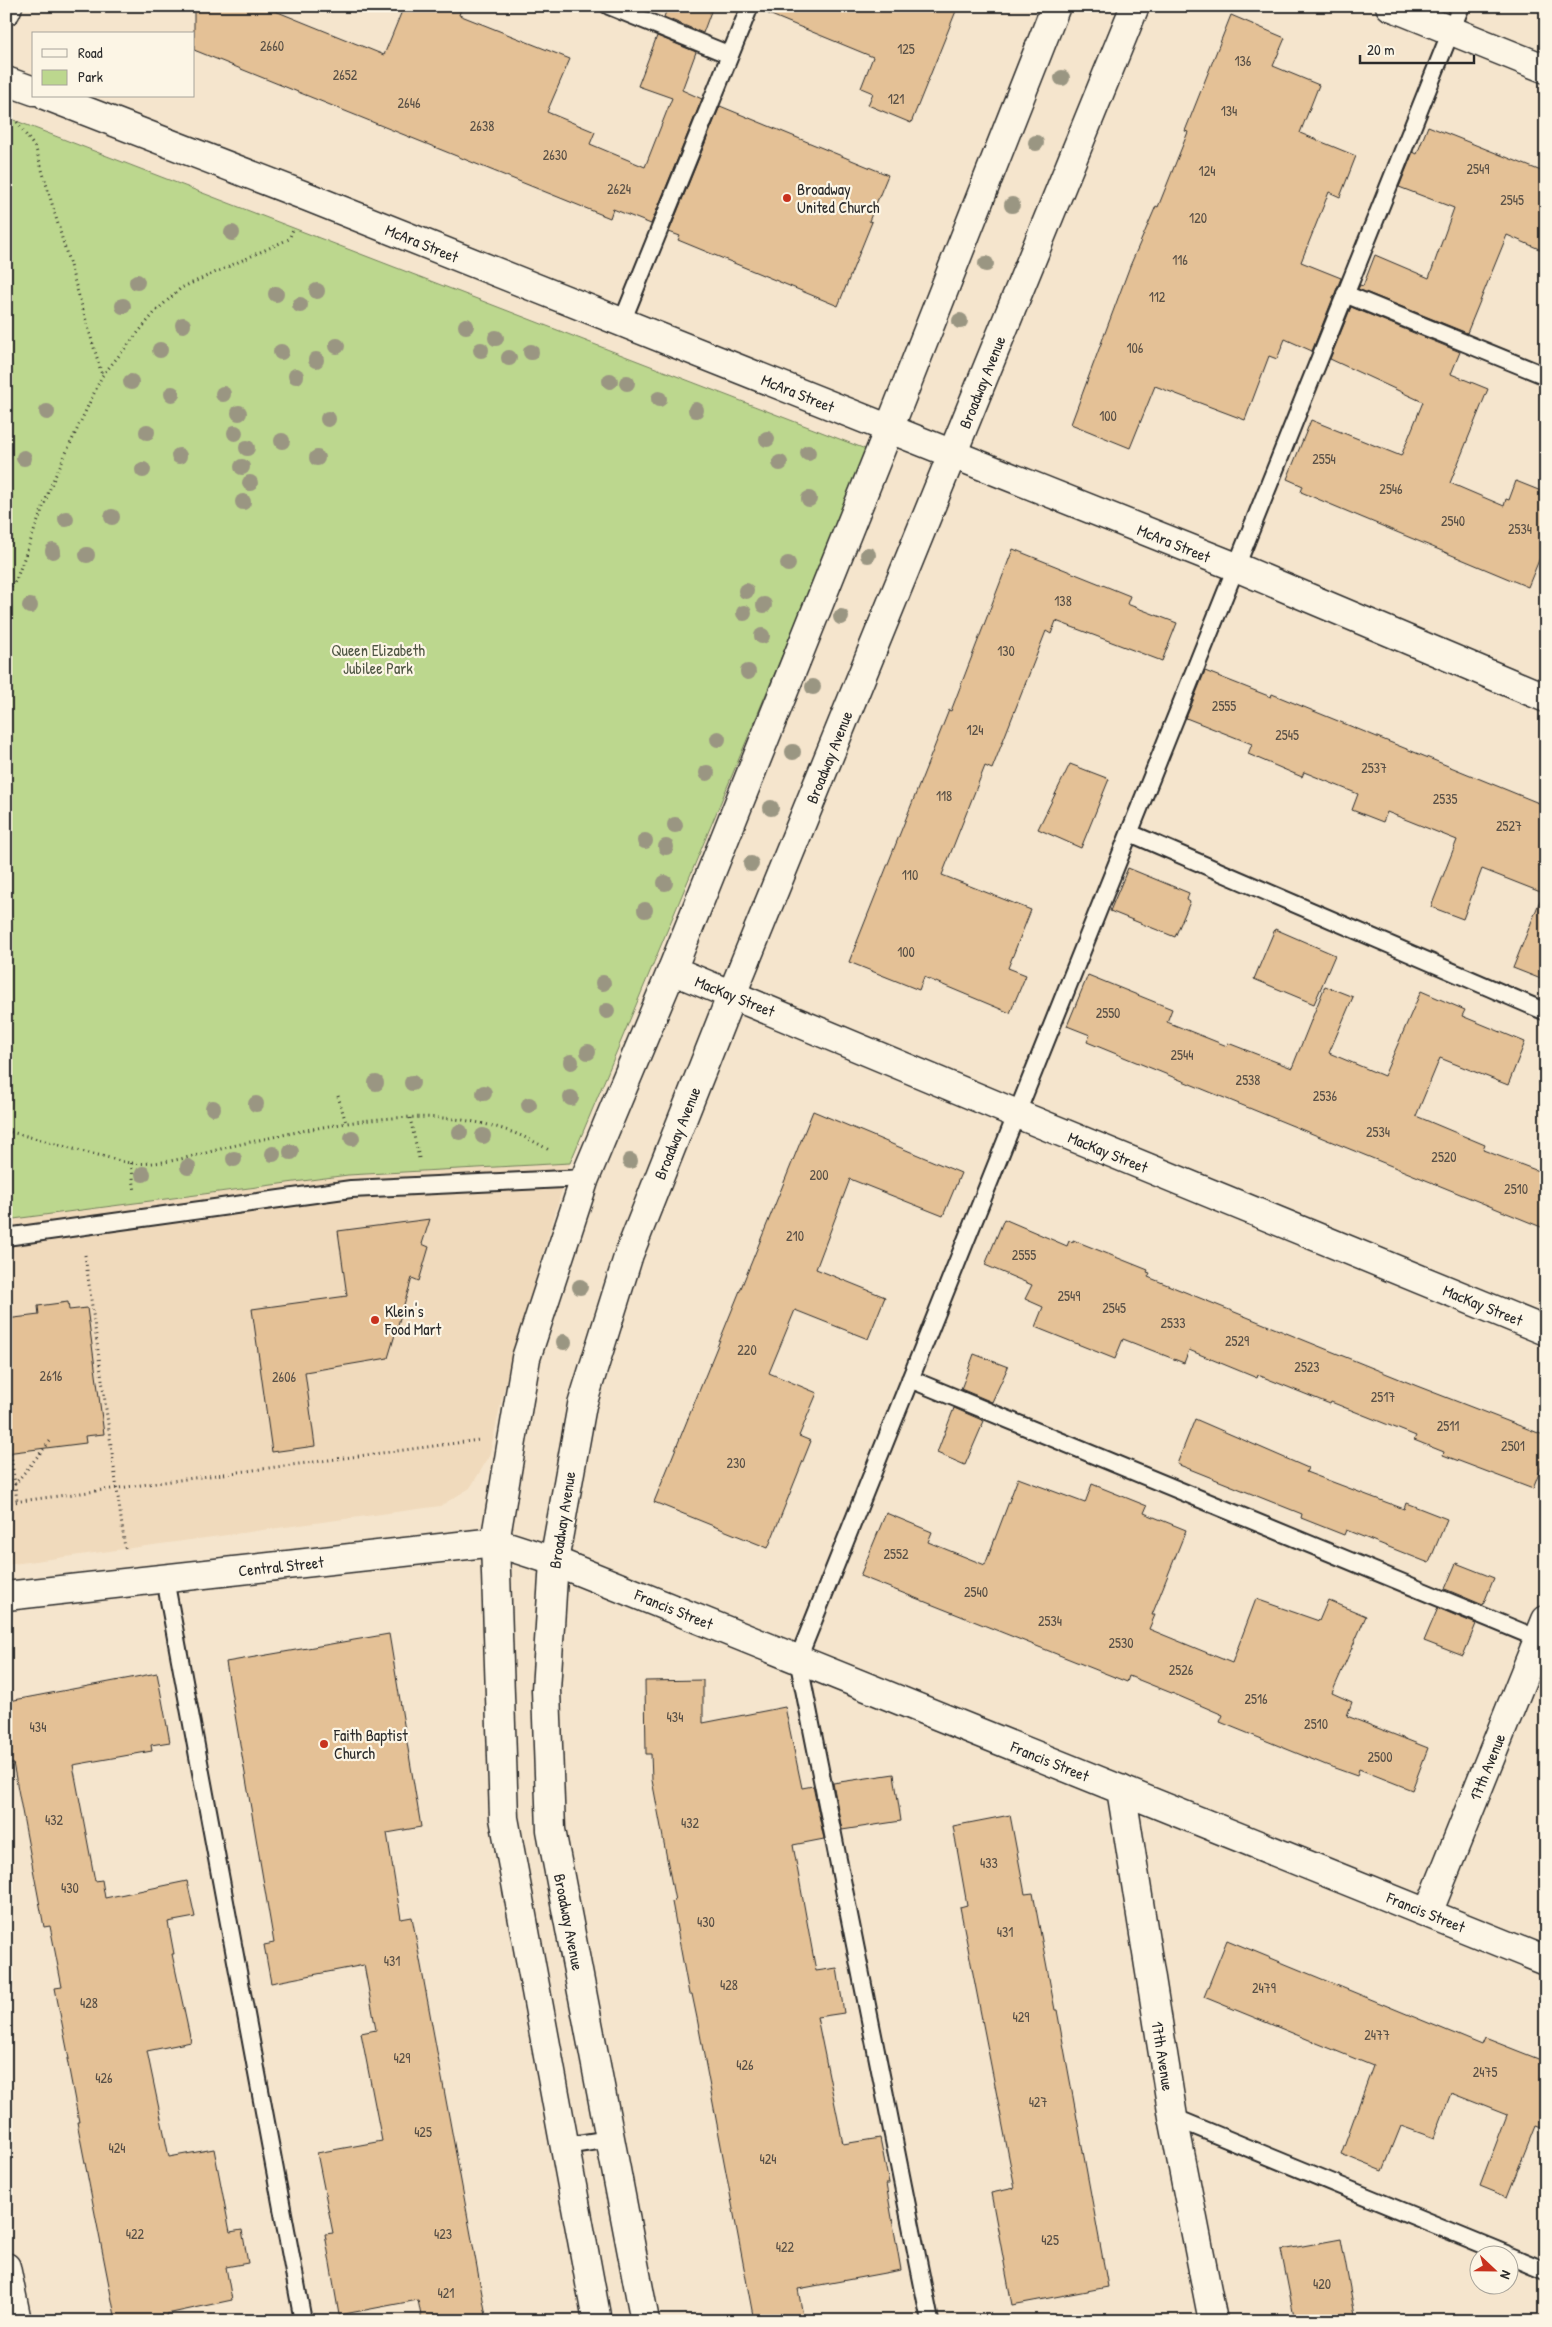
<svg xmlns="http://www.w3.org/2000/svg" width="1552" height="2327" font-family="'Patrick Hand',sans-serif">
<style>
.built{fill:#f0dabc}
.green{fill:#bcd78e;stroke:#74815c}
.building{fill:#e4c196;stroke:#2b2b2b}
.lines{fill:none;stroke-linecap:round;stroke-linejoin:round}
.service-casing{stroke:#2b2b2b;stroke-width:20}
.minor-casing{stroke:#2b2b2b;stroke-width:31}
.tertiary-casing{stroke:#2b2b2b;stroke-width:31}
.path{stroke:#2b2b2b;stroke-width:3;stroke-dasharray:1 4;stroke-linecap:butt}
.service{stroke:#fcf5e5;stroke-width:16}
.minor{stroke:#fcf5e5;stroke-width:28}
.tertiary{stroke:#fcf5e5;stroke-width:28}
.tree{fill:#9a9682}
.poi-dot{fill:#c8321e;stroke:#fcf5e5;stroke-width:2}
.labels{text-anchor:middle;stroke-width:4.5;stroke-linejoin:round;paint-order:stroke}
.number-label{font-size:14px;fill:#595046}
.poi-label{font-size:16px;fill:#2b2b2b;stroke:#fcf5e5;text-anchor:start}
.street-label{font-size:16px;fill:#2b2b2b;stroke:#fcf5e5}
.park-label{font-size:16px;fill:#4f5644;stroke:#fcf5e5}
</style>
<rect width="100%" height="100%" fill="#f5e5cd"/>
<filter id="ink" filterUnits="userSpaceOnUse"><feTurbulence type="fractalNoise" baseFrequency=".02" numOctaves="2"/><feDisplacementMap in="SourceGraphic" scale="10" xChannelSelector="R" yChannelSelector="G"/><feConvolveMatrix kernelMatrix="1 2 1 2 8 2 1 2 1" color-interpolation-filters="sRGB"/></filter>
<g filter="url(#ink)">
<path class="built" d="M570,1163l-63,213 -18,81 -19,31 -30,18 -434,59v-345l342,-45z"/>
<path class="green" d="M6,117l862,333 -298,713 -222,12 -342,45z"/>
<path class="building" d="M194,6h69l121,49 20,-49h58l-3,9 111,44 -23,53 48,20 -5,12 55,23 27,-69 -34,-12 19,-50 39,16 -14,38 20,9 -51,125 -38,-15 -3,9 -416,-168z
M668,6h45l-10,27 -39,-16z
M760,6h198l-47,117 -43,-18 5,-12 -12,-5 12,-31 -114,-47z
M1231,15l54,23 -12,28 46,19 -19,48 56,23 -16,41 -11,-5 -28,70 40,16 -29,73 -27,-12 -8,20 -8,-3 -24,64 -90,-34 -25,62 -59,-24 59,-158 26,-60 2,1 30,-75 -3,-1z
M720,106l168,69 -19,46 3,1 -34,84 -160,-66 2,-4 -11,-4z
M1428,126l118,47v79l-39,-17 -40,98 -109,-44 2,-4 3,1 12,-31 54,23 25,-70 -55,-21 14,-35 4,2z
M1351,307l109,45 -9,22 37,15 -38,94 54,23 2,-7 3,1 7,-19 30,12v50l-18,44 -227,-95 2,-6 -16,-7 24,-59 90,36 22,-54 -93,-43z
M1013,549l117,47 -3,8 50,19 -15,38 -106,-40 -5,13 -5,-3 -54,138 -7,-3 -43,109 89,35 -23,58 18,7 -16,38 -86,-36 -5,13 -70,-28 100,-252 2,1z
M1205,671l66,26 1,-3 274,112v175l-33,-13 30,-75 -61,-24 -19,50 -32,-12 26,-67 -70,-28 -4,10 -31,-12 6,-16 -54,-22 -2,5 -54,-23 4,-10 -66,-26z
M1070,764l39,15 -28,69 -43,-19z
M1128,868l61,25 -2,7 3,2 -15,35 -65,-26z
M1275,929l60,26 -21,49 -60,-25z
M1088,975l84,34 -5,13 60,24 1,-3 64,25 33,-82 28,11 -24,56 55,23 37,-85 44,19 -3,6 63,26 -17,43 -68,-27 -24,58 69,29 -2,5 63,24v55l-459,-187 3,-7 -23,-9z
M813,1111l148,62 -18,43 -93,-37 -34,90 69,28 -17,42 -73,-29 -26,63 48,20 -18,43 12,5 -43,107 -114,-46z
M430,1219l-8,25 7,3 -10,34 -7,-3 -24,80 -83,14 10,74 -43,6 -20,-143 95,-13 -9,-65z
M1004,1219l63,27 2,-5 4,1v-2l75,30 -1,2 3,1 -2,4 269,109 129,50v19l-13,34 -90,-34 1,-3 -30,-12 2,-4 -85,-34 -1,2 -72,-29 -1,3 -68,-28 -5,13 -61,-24 -8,20 -80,-32 8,-20 -18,-8 7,-14 -47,-20z
M68,1302l1,8 18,-2 17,126 -19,2 1,7 -80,10v-134l33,-4 -1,-9z
M974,1354l34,13 -16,35 -31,-13z
M954,1408l30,13 -19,44 -28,-12z
M1195,1419l113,49 -2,4 98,37 2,-6 41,16 -18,44 -83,-33 -2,5 -43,-17 1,-4 -125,-50z
M1018,1478l67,25 7,-19 55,22 -3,7 42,17 -34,85h3l-6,14 83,34 24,-64 63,22 9,-21 38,16 -34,77 20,9 -5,14 81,32 -16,42 -53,-21 -2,7 -31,-11 -106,-43 3,-7 -44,-19 -50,-20 -2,6 -267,-106 26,-63 46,19 -4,10 57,23z
M1456,1563l38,15 -11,27 -38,-16z
M1438,1608l38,16 -13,32 -39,-15z
M389,1634l32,193 -34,6 14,86 11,-2 75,404h-65l-4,-21 -79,15 -14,-81 8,-1 -16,-80 65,-12 -21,-108 15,-3 -12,-65 -93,18 -7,-38 10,-2 -48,-281z
M157,1673l13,69 -19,3 1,6 -79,14 22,116 7,-1 3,18 82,-17 8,36 -27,5 6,32h-2l19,88 -44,9 22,106 45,-8 16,83 12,-2 6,33 -22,4 6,33 -65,14 1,7h-52l-39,-199h2l-12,-63h2l-14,-71 7,-1 -12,-61 -6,1 -31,-164 -7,2v-39l7,-2 -4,-23z
M703,1680v43l82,-16 17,81 11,-2 11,53 -31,6 23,126 21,-3 7,45 -27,4 26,127 37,-6 9,46h-3l15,86 -103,19 6,32h-50l-57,-303 -5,-24h-3l-17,-92 3,-1 -23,-121 -1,-26h-5l-1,-73z
M894,1774l7,47 -59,9 -9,-47z
M1010,1815l15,79 8,-1 22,117h2l51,277 -96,18 -21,-112 24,-5 -55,-281 7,-2 -14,-79z
M1227,1940l255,105 3,-7 61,24v68l-11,-4 -28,71 -27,-11 27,-71 -56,-22 -17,45 -33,-12 -18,45 -42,-17 32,-88 -169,-69z
M1341,2239l15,82h-61l-14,-71z"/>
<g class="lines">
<defs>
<path id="service" d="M609,6l121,49
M1345,294l201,82
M622,322l128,-316
M1130,833l416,179
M6,1237l345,-48 234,-11
M910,1379l636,263
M165,1579l138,742
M1173,2117l333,137
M565,2146l45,-7
M1510,2256l36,15
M930,2321l-132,-662 663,-1653"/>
<path id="minor" d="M1390,6l156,63
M6,11l2,-5
M6,81l28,10
M47,96l261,101 928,370 310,131
M672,970l345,144 529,217
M6,1596l489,-54 59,19 992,400
M1121,1789l52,328 40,204
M1428,1913l118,-293
M6,2267l11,54"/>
<path id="tertiary" d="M597,2321l-93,-503 -9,-276 31,-184 59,-180 87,-208 217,-541 167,-423
M645,2321l-94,-491 -5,-140 8,-129 28,-156 47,-151 103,-260 403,-988"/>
</defs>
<use href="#service" class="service-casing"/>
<use href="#minor" class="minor-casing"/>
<use href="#tertiary" class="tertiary-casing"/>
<path class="path" d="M17,122l19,27 66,226
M6,595l10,-15 36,-97 50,-107 54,-65 25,-23 108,-49 5,-12
M338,1096l8,27
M410,1118l9,40
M6,1131c32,7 64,18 96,25 9,2 20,6 29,7 34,3 69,-9 101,-17 102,-22 222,-54 317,4
M131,1163l4,29
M85,1255l40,293
M11,1454l6,47
M6,1478l9,6 36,-44
M6,1503l473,-63"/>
<use href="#service" class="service"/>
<use href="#minor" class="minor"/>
<use href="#tertiary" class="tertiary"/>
</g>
<g class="tree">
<circle cx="1062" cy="78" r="8"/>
<circle cx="1036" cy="143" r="8"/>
<circle cx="1012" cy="205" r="8"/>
<circle cx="232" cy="233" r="8"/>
<circle cx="986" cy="264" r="8"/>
<circle cx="137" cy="282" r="8"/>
<circle cx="317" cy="291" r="8"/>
<circle cx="276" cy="294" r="8"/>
<circle cx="300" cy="305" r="8"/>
<circle cx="123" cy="306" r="8"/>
<circle cx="960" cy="321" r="8"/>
<circle cx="183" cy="325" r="8"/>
<circle cx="466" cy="326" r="8"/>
<circle cx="496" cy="338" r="8"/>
<circle cx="337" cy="346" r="8"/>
<circle cx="160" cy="350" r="8"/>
<circle cx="481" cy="350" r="8"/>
<circle cx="281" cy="352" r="8"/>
<circle cx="531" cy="352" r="8"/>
<circle cx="509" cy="358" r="8"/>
<circle cx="316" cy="360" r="8"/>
<circle cx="296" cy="376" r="8"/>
<circle cx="610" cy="381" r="8"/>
<circle cx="131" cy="382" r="8"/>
<circle cx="627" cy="383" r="8"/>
<circle cx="172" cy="394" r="8"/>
<circle cx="223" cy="394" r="8"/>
<circle cx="659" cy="399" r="8"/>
<circle cx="696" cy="410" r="8"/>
<circle cx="47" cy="412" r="8"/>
<circle cx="239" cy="413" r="8"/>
<circle cx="328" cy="419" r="8"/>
<circle cx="147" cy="432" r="8"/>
<circle cx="235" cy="433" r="8"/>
<circle cx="767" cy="439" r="8"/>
<circle cx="282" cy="441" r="8"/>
<circle cx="247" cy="448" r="8"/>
<circle cx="808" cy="453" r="8"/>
<circle cx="179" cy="456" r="8"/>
<circle cx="24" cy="458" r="8"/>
<circle cx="317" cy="458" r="8"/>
<circle cx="780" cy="463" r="8"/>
<circle cx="242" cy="467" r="8"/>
<circle cx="143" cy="470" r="8"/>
<circle cx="250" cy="483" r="8"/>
<circle cx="809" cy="499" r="8"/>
<circle cx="243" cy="502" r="8"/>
<circle cx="112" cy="517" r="8"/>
<circle cx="66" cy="519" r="8"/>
<circle cx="53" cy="551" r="8"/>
<circle cx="87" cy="555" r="8"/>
<circle cx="868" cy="555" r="8"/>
<circle cx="788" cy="564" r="8"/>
<circle cx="746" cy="591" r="8"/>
<circle cx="764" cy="605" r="8"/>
<circle cx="30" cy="606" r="8"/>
<circle cx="744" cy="613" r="8"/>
<circle cx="841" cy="617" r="8"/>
<circle cx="762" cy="636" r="8"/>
<circle cx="748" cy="672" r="8"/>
<circle cx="813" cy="687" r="8"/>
<circle cx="718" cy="739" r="8"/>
<circle cx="793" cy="752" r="8"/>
<circle cx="707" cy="773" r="8"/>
<circle cx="771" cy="808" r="8"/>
<circle cx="675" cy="825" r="8"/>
<circle cx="645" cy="841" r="8"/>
<circle cx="666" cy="847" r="8"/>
<circle cx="751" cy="864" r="8"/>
<circle cx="665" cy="883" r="8"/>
<circle cx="645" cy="910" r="8"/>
<circle cx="603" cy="983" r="8"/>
<circle cx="607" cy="1011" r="8"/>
<circle cx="588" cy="1052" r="8"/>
<circle cx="571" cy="1062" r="8"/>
<circle cx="376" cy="1083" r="8"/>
<circle cx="412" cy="1083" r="8"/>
<circle cx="484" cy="1093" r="8"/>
<circle cx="571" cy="1098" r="8"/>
<circle cx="256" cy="1104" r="8"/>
<circle cx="529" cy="1105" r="8"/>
<circle cx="213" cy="1108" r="8"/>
<circle cx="460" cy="1132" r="8"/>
<circle cx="483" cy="1136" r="8"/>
<circle cx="352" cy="1138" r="8"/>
<circle cx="291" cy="1152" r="8"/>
<circle cx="273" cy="1154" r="8"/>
<circle cx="234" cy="1159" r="8"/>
<circle cx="630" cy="1161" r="8"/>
<circle cx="188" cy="1167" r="8"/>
<circle cx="143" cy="1174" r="8"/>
<circle cx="580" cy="1287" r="8"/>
<circle cx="564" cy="1342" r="8"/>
</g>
</g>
<g class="poi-dot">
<circle cx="787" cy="198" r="5"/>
<circle cx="375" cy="1320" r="5"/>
<circle cx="324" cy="1744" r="5"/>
</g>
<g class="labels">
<g class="number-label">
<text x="272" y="51">2660</text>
<text x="906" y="54">125</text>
<text x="1243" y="66">136</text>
<text x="345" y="80">2652</text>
<text x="896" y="104">121</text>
<text x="409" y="108">2646</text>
<text x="1229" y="116">134</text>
<text x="482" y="131">2638</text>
<text x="555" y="160">2630</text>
<text x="1478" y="174">2549</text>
<text x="1207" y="176">124</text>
<text x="619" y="194">2624</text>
<text x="1512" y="205">2545</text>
<text x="1198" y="223">120</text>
<text x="1180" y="265">116</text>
<text x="1157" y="302">112</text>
<text x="1135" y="353">106</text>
<text x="1108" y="421">100</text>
<text x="1324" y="464">2554</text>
<text x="1391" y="494">2546</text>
<text x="1453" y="526">2540</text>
<text x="1520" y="534">2534</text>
<text x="1063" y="606">138</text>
<text x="1006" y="656">130</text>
<text x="1224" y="711">2555</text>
<text x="975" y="735">124</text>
<text x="1287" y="740">2545</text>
<text x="1374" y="773">2537</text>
<text x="944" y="801">118</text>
<text x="1445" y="804">2535</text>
<text x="1509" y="831">2527</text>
<text x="910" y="880">110</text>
<text x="906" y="957">100</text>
<text x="1108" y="1018">2550</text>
<text x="1182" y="1060">2544</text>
<text x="1248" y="1085">2538</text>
<text x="1325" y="1101">2536</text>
<text x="1378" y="1137">2534</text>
<text x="1444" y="1162">2520</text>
<text x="819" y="1180">200</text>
<text x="1516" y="1194">2510</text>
<text x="795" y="1241">210</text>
<text x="1024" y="1260">2555</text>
<text x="1069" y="1301">2549</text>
<text x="1114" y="1313">2545</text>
<text x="1173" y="1328">2533</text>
<text x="1237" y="1346">2529</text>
<text x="747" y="1355">220</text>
<text x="1307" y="1372">2523</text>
<text x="51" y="1381">2616</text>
<text x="284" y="1382">2606</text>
<text x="1383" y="1402">2517</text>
<text x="1448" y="1431">2511</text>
<text x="1513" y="1451">2501</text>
<text x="736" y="1468">230</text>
<text x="896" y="1559">2552</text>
<text x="976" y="1597">2540</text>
<text x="1050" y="1626">2534</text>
<text x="1121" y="1648">2530</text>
<text x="1181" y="1675">2526</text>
<text x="1256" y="1704">2516</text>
<text x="675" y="1722">434</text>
<text x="1316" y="1729">2510</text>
<text x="38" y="1732">434</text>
<text x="1380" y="1762">2500</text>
<text x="54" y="1825">432</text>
<text x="690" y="1828">432</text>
<text x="989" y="1868">433</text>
<text x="70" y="1893">430</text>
<text x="706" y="1927">430</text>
<text x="1005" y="1937">431</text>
<text x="392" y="1966">431</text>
<text x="729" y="1990">428</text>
<text x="1264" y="1993">2479</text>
<text x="89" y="2008">428</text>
<text x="1021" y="2022">429</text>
<text x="1377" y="2040">2477</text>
<text x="402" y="2063">429</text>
<text x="745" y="2070">426</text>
<text x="1485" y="2077">2475</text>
<text x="104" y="2083">426</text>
<text x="1038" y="2107">427</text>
<text x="423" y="2137">425</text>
<text x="117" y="2153">424</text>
<text x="768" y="2164">424</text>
<text x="135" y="2239">422</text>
<text x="443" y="2239">423</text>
<text x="1050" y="2245">425</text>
<text x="785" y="2252">422</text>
<text x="1322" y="2289">420</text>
<text x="446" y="2298">421</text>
</g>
<g class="poi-label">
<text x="797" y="195">Broadway<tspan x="797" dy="18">United Church</tspan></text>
<text x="385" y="1317">Klein's<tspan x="385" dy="18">Food Mart</tspan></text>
<text x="334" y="1741">Faith Baptist<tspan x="334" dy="18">Church</tspan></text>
</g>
<g class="street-label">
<text transform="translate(422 243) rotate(22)" y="6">McAra Street</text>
<text transform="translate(982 382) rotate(-68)" y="6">Broadway Avenue</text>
<text transform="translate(798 393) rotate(22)" y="6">McAra Street</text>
<text transform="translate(1174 543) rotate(22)" y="6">McAra Street</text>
<text transform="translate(829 757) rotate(-68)" y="6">Broadway Avenue</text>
<text transform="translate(735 996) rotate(22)" y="6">MacKay Street</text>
<text transform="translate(677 1133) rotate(-68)" y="6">Broadway Avenue</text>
<text transform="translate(1108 1152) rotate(22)" y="6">MacKay Street</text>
<text transform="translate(1483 1305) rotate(22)" y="6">MacKay Street</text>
<text transform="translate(562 1520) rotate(-81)" y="6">Broadway Avenue</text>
<text transform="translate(281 1566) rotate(-6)" y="6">Central Street</text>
<text transform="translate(674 1609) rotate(22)" y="6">Francis Street</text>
<text transform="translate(1050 1761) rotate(22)" y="6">Francis Street</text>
<text transform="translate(1487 1767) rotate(-68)" y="6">17th Avenue</text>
<text transform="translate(1426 1912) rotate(22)" y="6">Francis Street</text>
<text transform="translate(569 1922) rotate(79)" y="6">Broadway Avenue</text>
<text transform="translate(1163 2056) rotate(81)" y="6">17th Avenue</text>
</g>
<g class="park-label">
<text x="378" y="656">Queen Elizabeth<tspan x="378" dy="18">Jubilee Park</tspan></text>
</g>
</g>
<rect width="1552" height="2327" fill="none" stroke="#fcf5e5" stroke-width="25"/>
<rect x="12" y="12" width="1527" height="2302" fill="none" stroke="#2b2b2b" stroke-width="2" filter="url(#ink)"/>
<rect x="32" y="32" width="162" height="65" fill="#fcf5e5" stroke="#a8a49b"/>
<rect x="42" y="49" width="25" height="8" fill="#fcf5e5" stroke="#a8a49b"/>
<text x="78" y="58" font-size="15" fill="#2b2b2b">Road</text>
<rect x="42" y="70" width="25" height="15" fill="#bcd78e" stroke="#a8a49b"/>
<text x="78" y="82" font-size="15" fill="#2b2b2b">Park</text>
<g transform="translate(1494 2270) rotate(112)"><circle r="24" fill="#fcf5e5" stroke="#a8a49b"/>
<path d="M0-4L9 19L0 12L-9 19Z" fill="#c8321e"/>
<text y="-8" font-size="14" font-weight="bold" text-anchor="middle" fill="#2b2b2b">N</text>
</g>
<path d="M1360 55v8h114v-8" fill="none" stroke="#2b2b2b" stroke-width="2.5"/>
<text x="1367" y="55" font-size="15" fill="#2b2b2b" stroke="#fcf5e5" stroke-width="4" paint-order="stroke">20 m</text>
</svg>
